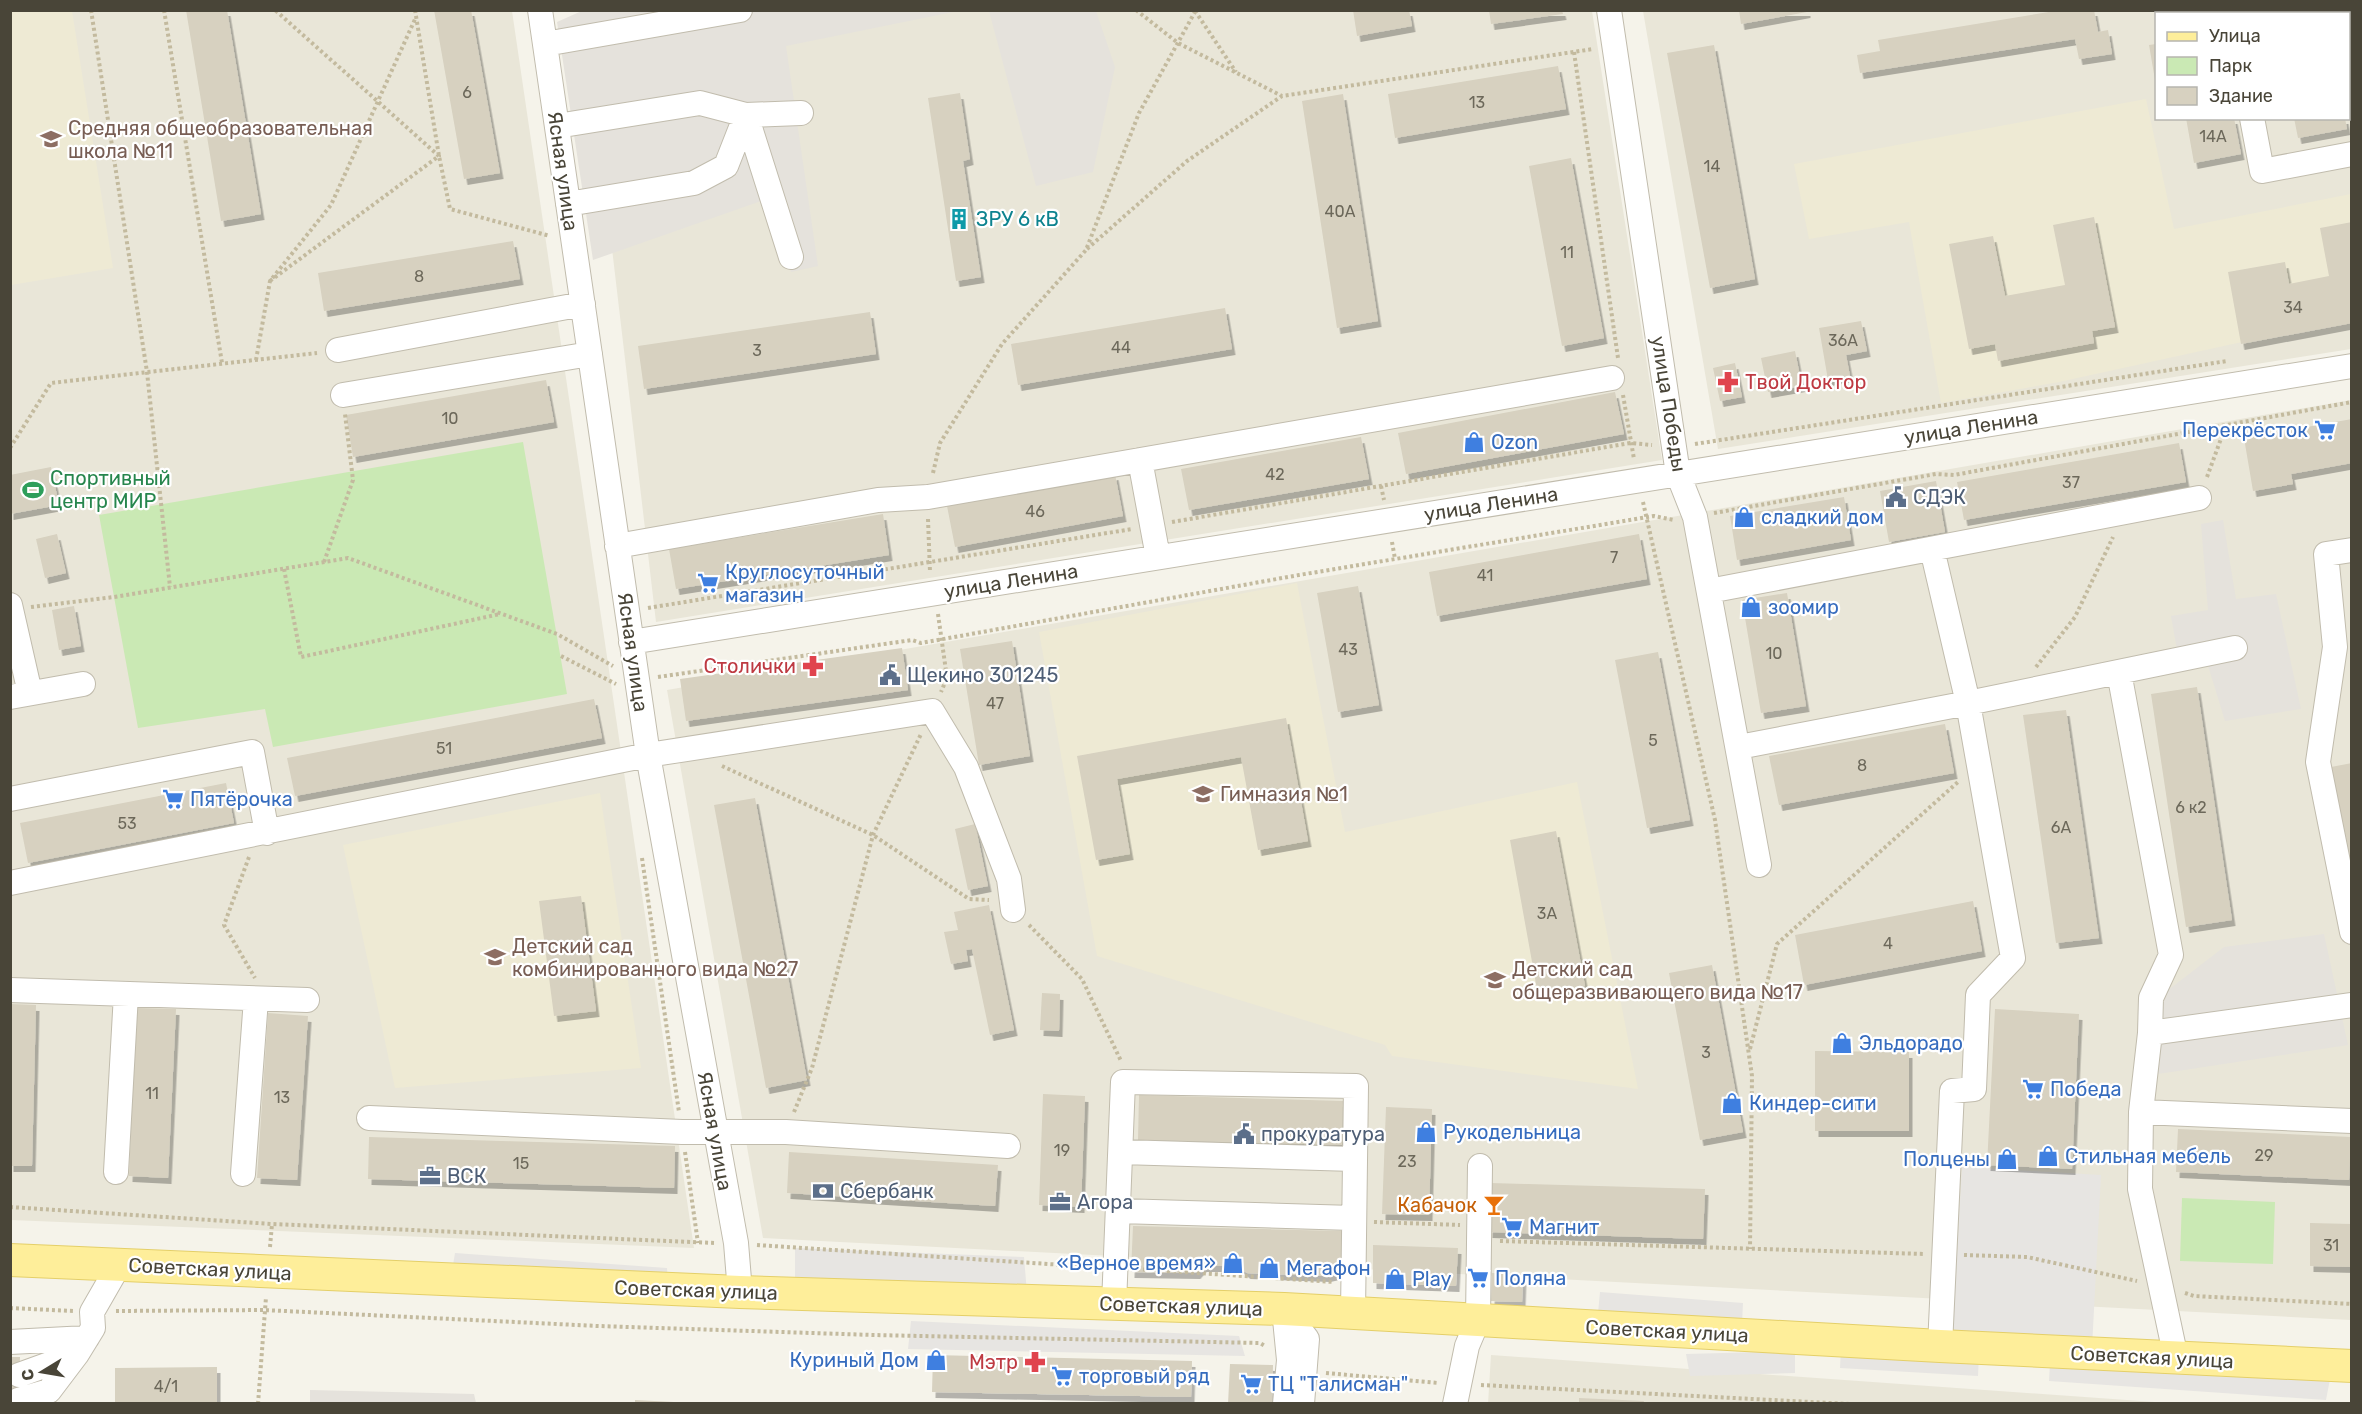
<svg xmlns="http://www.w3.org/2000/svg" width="2362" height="1414" font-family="Rubik,sans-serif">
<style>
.residential{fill:#e9e6d8}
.industrial{fill:#e5e2dc}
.education{fill:#eeead4}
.green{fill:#cae9b4}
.parking{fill:#e7e5e2}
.building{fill:#d7d1c0;filter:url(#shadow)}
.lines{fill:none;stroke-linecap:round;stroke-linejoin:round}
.minor-casing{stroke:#c1bcad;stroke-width:26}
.major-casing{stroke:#e4cf69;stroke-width:34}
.path{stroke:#c3ba9e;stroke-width:4;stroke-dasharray:3 3;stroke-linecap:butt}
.minor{stroke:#fff;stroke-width:24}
.major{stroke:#feee9a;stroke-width:32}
.labels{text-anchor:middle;stroke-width:4.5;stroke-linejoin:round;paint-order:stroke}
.number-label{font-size:16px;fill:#6c685a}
.education-label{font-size:20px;fill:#785e54;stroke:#fff;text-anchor:start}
.street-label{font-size:20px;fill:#494538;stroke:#fff}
.culture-label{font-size:20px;fill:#0d838f;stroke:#fff;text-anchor:start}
.health-label{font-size:20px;fill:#be3a42;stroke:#fff;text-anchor:end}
.shop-label{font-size:20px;fill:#366cbe;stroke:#fff;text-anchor:start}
.leisure-label{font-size:20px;fill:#27864d;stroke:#fff;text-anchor:start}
.service-label{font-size:20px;fill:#4e5e75;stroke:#fff;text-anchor:start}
.food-label{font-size:20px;fill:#c56008;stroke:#fff;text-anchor:end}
</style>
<defs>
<filter id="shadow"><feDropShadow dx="3.5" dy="6" stdDeviation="0" flood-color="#0004"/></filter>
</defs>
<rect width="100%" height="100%" fill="#f5f3ea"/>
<path class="residential" d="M11,11h501l182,1237 -683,-28z
M584,11h1008l70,449 -1006,162z
M1643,11h701v2l-188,1v104h192l1,-83 3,15 -1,299 -633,100z
M2351,400v920l-1588,-82 -96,-548z
M1491,1355l678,48 -681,1z"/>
<path class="industrial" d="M584,10l374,1 -172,35 32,220 -27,6 -24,-73 -174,61 -36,-238z
M989,11h107l19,56 -22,105 -57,14z
M2223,520l13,79 40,-5 25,115 -76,12 -23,-75 -25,4 -6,-34 37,-6 -7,-86z
M2324,934l24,111 -190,29 -4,-73 70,-54z
M310,1390l164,4 2,9h-166z"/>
<path class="education" d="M11,10l61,1 41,257 -102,17z
M2146,99l28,130 177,-35v129l-109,19 -183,40 -118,21 -32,-181 -100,17 -15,-75z
M1297,583l48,249 232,-50 61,307 -246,-33 -7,-11 -288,-89 -58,-324z
M600,793l41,275 -246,20 -52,-243z"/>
<path class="green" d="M523,442l44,252 -294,53 -8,-38 -127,19 -39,-213z
M2182,1198l93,4 -2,62 -93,-3z"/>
<path class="parking" d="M1962,1167l139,8 -9,173 -140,-7z
M795,1248l229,9 3,36 -232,-16z
M455,1253l212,15 1,14 -216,-11z
M1600,1292l143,11 -1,21 -144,-11z
M911,1321l328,15 6,20 -337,-7z
M1841,1348l138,6 -1,22 -138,-8z
M1795,1351v22l-105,3 -4,-22z
M2050,1363l280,16 -4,21 -277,-19z"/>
<path class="building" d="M186,10h41l34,204 -40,7z
M434,10h37l29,163 -36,6z
M1353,10h56l3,16 -55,10z
M1489,10h73l1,4 -72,10z
M1739,10h68v2l-66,12z
M2061,10h33l4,22 10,-2 4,24 -33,5 -4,-20 -215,34 -3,-18 23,-4 -2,-11z
M2156,44v36h-1l-6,-35z
M1714,45l41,234 -45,9 -43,-235z
M1558,66l8,43 -171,29 -7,-44z
M960,93l10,66 -7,2 18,116 -25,4 -28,-183z
M1343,94l35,227 -41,7 -35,-227z
M2186,118h48l7,36 -47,9z
M2294,118h51l2,11 -49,9z
M1571,158l33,180 -42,8 -33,-180z
M2094,217l21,110 -23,4 2,12 -96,18 -3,-17 -26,5 -20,-105 44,-8 12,60 60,-11 -12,-60z
M2352,222v101l-111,21 -13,-72 57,-10 4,22 40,-8 -9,-48z
M513,241l7,38 -196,32 -6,-38z
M1225,308l7,41 -214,36 -7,-41z
M870,312l6,42 -232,35 -6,-43z
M1861,321l6,30 -21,4 4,21 -22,4 -9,-52z
M1795,351l7,35 -34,6 -7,-34z
M1735,363l7,34 -22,4 -7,-33z
M546,380l8,42 -201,35 -7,-42z
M1615,392l9,42 -218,40 -8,-41z
M2352,419v44l-61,11 2,10 -40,7 -9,-53z
M1361,437l8,42 -180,31 -8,-41z
M2179,443l7,39 -222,38 -7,-38z
M51,467l8,38 -49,9v-39z
M1115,474l8,42 -168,31 -8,-41z
M1936,481l9,51 -56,10 -9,-51z
M1844,497l7,43 -114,20 -7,-44z
M883,514l6,41 -213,34 -7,-40z
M57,534l9,39 -21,5 -9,-39z
M1639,534l8,45 -210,37 -8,-44z
M1358,586l21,119 -41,7 -21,-119z
M1787,593l19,113 -45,7 -19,-113z
M74,606l7,40 -22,4 -7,-40z
M1012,641l18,115 -51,9 -19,-116z
M902,648l6,42 -222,31 -6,-42z
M1658,652l32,168 -43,8 -32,-168z
M2197,687l35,233 -46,7 -35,-233z
M594,699l8,39 -307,58 -8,-38z
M2066,710l33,228 -43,5 -33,-228z
M1286,718l22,123 -50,9 -17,-93 -124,22 13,75 -34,6 -19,-104z
M1945,724l9,49 -175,32 -10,-49z
M2352,763v101h-2l-19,-97z
M226,783l8,40 -206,40 -8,-40z
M755,798l52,282 -41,8 -52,-283z
M975,824l13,62 -20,4 -13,-61z
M1556,831l29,155 -47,9 -28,-155z
M581,896l15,115 -42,5 -15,-115z
M1973,901l9,50 -178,34 -9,-50z
M989,905l25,125 -24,5 -18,-86 -6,1 2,11 -17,3 -7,-32 14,-2 -4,-18z
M1712,965l31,167 -43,8 -31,-167z
M1042,993l18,1 -1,37 -19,-1z
M10,1004l26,1 -4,161h-22z
M136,1008l40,1 -8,169 -39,-2z
M1995,1009l84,5 -7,155 -85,-4z
M268,1013l40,3 -11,164 -40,-2z
M1815,1051l94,1v79h-94z
M1043,1094l42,2 -4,111 -42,-2z
M1139,1095l204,6 -1,44 -204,-5z
M1386,1107l46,2 -3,106 -47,-1z
M2178,1129l173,8 -2,43 -173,-8z
M369,1137l306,9 -1,42 -306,-9z
M789,1152l209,13 -3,41 -208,-13z
M1490,1183l215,6 -2,50 -214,-7z
M2310,1223l42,1v43l-42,-1z
M1133,1226l209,5 -1,38 -5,5 -9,2 -80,-3 -9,-7h-35l-6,7 -66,-1z
M1373,1245l85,3 -2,38 -83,-3z
M1492,1273l31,1 -1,28 -31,-1z
M933,1355l259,6 -1,36 -259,-5z
M10,1357h10l-2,47h-8z
M1230,1364l43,1 -1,39h-44z
M217,1367v37h-102v-36z
M1579,1398l65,3 -1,3h-64z
M635,1400l39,2v2h-39z"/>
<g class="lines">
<defs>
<path id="minor" d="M540,10l108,745 88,488 4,49
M1609,10l69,464 17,43 64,348
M545,44l195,-34
M2252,118l10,53 90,-17
M557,126l143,-23 46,12 55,-2
M568,204l126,-21 32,-17 20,-51 45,142
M338,350l245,-46
M343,395l247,-41
M1140,460l18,97
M617,546l261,-46 50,-3 684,-119
M1932,549l36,154 45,255 -35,37 -4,94 -22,2 -12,255
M2352,550l-26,4 9,93 -17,115 34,170
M1709,591l490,-93
M10,605l20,88
M631,642l1721,-276
M2119,672l52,283 -20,43 -1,35 202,-28
M10,697l73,-13
M1739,747l229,-44 267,-55
M10,799l242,-47 15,81
M10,883l638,-128 284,-44 34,56 43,112 4,31
M10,990l297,10
M2150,1033l-9,79 -1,77 36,169
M2141,1112l211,9
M369,1118l313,14h104l222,14
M1121,1152l233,7
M116,1172l10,-178
M243,1174l13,-175
M1119,1211l234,7
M1114,1304l9,-222 233,4 -3,227
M10,1342l77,-4
M19,1375l58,-21
M18,1400l31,-9 28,-37 16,-26 -1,-16 27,-47
M1285,1404l4,-44 -5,-51 23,30 -5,65
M1455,1404l12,-58 11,-26 2,-154"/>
<path id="major" d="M10,1260l730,32 544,17 656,37 412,20"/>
</defs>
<use href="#minor" class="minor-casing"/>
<use href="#major" class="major-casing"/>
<path class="path" d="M91,10l56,362 23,215
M164,10l58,353
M415,10l24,146 11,53 100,27
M1136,10l42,33 104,53
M2341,10v4
M1195,11l41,61
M2348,48l4,14
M1574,52l44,306
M1087,249l100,-88 95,-65 311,-47
M270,281l169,-125 -164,-146
M256,360l14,-79 61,-76 85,-188
M1623,395l11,64
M1695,444l532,-83
M10,448l41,-65 266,-30
M933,473l7,-30 62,-99 84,-94 53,-137 57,-103
M2207,477l19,-52
M1381,486l3,14
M1643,502l72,318 37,256 -2,173
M1714,513l222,-39 18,1 398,-73
M928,519l2,53
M1172,522l458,-79 22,2
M1392,542l3,17
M324,562l29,-82 -8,-66
M284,569l17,88 199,-43
M31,607l83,-10 234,-39 209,76 56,32
M648,608l484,-79
M938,614l9,64 -6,14
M561,656l55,28
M2036,667l39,-50 38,-80
M658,677l254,-37 9,3 378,-68 355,-59 20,4
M722,766l151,69 96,64 20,1
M249,857l-25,68 31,53
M642,858l37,254
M1029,925l53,54 39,82
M1750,1049l27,-105 182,-163
M794,1112l18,-44 61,-233 48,-101
M685,1152l13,91
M10,1207l262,17 442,19
M1374,1222l86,3
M1500,1241l424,13
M757,1245l337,22
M270,1247l2,-23
M1964,1255l63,2 110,24
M1137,1269l197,13
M2185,1293l9,3 158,8
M10,1308l63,3
M116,1311l148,-1 334,16 275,9 387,8 5,3
M1326,1373l112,10
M1481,1385l369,19
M258,1404l8,-107"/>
<use href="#minor" class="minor"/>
<use href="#major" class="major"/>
</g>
<defs>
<symbol id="school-bare" viewBox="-9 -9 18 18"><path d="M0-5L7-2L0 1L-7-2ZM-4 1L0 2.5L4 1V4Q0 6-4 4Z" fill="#8d6e63" stroke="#fff" stroke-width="2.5" paint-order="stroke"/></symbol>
<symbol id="building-bare" viewBox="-9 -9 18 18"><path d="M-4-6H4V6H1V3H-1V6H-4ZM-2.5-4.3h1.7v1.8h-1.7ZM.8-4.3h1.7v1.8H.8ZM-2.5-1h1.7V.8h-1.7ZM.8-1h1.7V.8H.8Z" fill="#0f9aa8" stroke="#fff" stroke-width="2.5" paint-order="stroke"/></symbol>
<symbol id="pharmacy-bare" viewBox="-9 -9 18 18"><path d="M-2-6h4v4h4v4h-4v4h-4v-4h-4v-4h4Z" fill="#e0444e" stroke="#fff" stroke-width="2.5" paint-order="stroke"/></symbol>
<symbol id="supermarket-bare" viewBox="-9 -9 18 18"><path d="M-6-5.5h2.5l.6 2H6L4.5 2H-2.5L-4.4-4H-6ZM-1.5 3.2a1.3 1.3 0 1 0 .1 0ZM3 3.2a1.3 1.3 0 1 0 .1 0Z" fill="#3f7fe0" stroke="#fff" stroke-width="2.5" paint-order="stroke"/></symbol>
<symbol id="shop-bare" viewBox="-9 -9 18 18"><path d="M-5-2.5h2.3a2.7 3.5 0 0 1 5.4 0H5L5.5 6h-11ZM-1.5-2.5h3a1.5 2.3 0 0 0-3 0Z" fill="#3f7fe0" stroke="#fff" stroke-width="2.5" paint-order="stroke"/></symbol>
<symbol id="stadium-bare" viewBox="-9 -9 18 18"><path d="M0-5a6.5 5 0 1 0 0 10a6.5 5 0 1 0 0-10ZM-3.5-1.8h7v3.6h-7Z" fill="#2e9e5b" stroke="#fff" stroke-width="2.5" paint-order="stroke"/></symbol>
<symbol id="civic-bare" viewBox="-9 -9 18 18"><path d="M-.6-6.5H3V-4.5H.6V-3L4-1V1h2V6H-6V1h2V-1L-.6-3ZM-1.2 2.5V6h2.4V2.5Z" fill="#5c6f8a" stroke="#fff" stroke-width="2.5" paint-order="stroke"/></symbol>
<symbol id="office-bare" viewBox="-9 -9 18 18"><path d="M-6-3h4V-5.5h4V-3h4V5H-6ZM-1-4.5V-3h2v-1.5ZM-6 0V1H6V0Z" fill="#5c6f8a" stroke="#fff" stroke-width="2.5" paint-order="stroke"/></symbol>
<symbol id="bank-bare" viewBox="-9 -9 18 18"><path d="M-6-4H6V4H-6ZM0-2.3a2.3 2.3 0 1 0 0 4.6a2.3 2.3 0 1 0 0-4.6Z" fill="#5c6f8a" stroke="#fff" stroke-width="2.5" paint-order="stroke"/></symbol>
<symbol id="bar-bare" viewBox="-9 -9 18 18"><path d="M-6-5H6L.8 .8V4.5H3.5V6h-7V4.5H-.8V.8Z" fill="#e8710a" stroke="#fff" stroke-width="2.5" paint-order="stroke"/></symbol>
</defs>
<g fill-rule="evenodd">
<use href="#school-bare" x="36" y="124" width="30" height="30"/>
<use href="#building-bare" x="944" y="204" width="30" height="30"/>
<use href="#pharmacy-bare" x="1713" y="367" width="30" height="30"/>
<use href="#supermarket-bare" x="2310" y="415" width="30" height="30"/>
<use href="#shop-bare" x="1459" y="427" width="30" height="30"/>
<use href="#stadium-bare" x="18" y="475" width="30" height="30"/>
<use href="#civic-bare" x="1881" y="482" width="30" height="30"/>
<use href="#shop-bare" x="1729" y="502" width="30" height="30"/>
<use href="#supermarket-bare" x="693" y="568" width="30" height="30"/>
<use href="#shop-bare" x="1736" y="592" width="30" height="30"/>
<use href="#pharmacy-bare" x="798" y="651" width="30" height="30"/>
<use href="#civic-bare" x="875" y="660" width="30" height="30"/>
<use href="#school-bare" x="1188" y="779" width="30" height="30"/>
<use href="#supermarket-bare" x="158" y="784" width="30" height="30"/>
<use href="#school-bare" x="480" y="942" width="30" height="30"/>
<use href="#school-bare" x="1480" y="965" width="30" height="30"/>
<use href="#shop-bare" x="1827" y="1028" width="30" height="30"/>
<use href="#supermarket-bare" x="2018" y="1074" width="30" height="30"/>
<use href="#shop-bare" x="1717" y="1088" width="30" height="30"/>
<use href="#shop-bare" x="1411" y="1117" width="30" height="30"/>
<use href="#civic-bare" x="1229" y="1119" width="30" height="30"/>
<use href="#shop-bare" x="2033" y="1141" width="30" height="30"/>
<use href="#shop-bare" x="1992" y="1144" width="30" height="30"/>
<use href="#office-bare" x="415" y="1161" width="30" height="30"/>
<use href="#bank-bare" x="808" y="1176" width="30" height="30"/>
<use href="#office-bare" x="1045" y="1187" width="30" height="30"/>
<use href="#bar-bare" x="1479" y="1190" width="30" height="30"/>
<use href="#supermarket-bare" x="1497" y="1212" width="30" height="30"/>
<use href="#shop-bare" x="1218" y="1248" width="30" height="30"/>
<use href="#shop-bare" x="1254" y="1253" width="30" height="30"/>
<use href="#supermarket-bare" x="1463" y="1263" width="30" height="30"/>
<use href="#shop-bare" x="1380" y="1264" width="30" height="30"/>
<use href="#shop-bare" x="921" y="1345" width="30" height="30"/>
<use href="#pharmacy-bare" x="1020" y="1347" width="30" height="30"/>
<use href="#supermarket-bare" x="1047" y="1361" width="30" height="30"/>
<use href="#supermarket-bare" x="1236" y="1369" width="30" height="30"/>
</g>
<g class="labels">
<g class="number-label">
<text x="467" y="98">6</text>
<text x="1477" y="108">13</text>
<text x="2213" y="142">14А</text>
<text x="1712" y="172">14</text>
<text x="1340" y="217">40А</text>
<text x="1567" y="258">11</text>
<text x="419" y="282">8</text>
<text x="2293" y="313">34</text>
<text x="1843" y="346">36А</text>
<text x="1121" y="353">44</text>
<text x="757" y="356">3</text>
<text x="450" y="424">10</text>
<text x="1275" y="480">42</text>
<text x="2071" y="488">37</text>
<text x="1035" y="517">46</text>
<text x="1614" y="563">7</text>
<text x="1485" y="581">41</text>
<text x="1348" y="655">43</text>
<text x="1774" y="659">10</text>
<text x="995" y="709">47</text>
<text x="1653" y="746">5</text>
<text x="444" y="754">51</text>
<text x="1862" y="771">8</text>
<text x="2191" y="813">6 к2</text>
<text x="127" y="829">53</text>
<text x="2061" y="833">6А</text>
<text x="1547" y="919">3А</text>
<text x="1888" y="949">4</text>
<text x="1706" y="1058">3</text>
<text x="152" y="1099">11</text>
<text x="282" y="1103">13</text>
<text x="1062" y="1156">19</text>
<text x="2264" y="1161">29</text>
<text x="1407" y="1167">23</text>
<text x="521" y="1169">15</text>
<text x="2331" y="1251">31</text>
<text x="166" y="1392">4/1</text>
</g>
<g class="education-label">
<text x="68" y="135">Средняя общеобразовательная<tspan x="68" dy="23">школа №11</tspan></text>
<text x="1220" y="801">Гимназия №1</text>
<text x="512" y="953">Детский сад<tspan x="512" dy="23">комбинированного вида №27</tspan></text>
<text x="1512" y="976">Детский сад<tspan x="1512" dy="23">общеразвивающего вида №17</tspan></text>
</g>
<g class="street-label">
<text transform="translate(563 171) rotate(82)" y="7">Ясная улица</text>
<text transform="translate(1669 404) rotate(81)" y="7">улица Победы</text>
<text transform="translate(1971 427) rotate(-9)" y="7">улица Ленина</text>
<text transform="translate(1491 504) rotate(-9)" y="7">улица Ленина</text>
<text transform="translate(1011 581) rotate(-9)" y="7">улица Ленина</text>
<text transform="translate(633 652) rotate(82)" y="7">Ясная улица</text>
<text transform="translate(715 1131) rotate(80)" y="7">Ясная улица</text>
<text transform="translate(210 1269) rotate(3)" y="7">Советская улица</text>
<text transform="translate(696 1290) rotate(2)" y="7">Советская улица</text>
<text transform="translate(1181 1306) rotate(2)" y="7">Советская улица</text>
<text transform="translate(1667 1331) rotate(3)" y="7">Советская улица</text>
<text transform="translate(2152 1357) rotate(3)" y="7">Советская улица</text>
</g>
<g class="culture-label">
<text x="976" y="226">ЗРУ 6 кВ</text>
</g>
<g class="health-label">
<text x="1745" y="389" text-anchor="start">Твой Доктор</text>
<text x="796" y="673">Столички</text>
<text x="1018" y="1369">Мэтр</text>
</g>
<g class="shop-label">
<text x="2308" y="437" text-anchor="end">Перекрёсток</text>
<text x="1491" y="449">Ozon</text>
<text x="1761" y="524">сладкий дом</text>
<text x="725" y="579">Круглосуточный<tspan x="725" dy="23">магазин</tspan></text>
<text x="1768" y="614">зоомир</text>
<text x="190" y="806">Пятёрочка</text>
<text x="1859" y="1050">Эльдорадо</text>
<text x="2050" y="1096">Победа</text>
<text x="1749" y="1110">Киндер-сити</text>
<text x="1443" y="1139">Рукодельница</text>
<text x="2065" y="1163">Стильная мебель</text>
<text x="1990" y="1166" text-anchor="end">Полцены</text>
<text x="1529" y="1234">Магнит</text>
<text x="1216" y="1270" text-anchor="end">«Верное время»</text>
<text x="1286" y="1275">Мегафон</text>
<text x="1495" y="1285">Поляна</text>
<text x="1412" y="1286">Рlay</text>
<text x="919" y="1367" text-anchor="end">Куриный Дом</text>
<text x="1079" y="1383">торговый ряд</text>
<text x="1268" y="1391">ТЦ "Талисман"</text>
</g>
<g class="leisure-label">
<text x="50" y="485">Спортивный<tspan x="50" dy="23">центр МИР</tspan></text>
</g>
<g class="service-label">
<text x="1913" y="504">СДЭК</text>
<text x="907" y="682">Щекино 301245</text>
<text x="1261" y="1141">прокуратура</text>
<text x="447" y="1183">ВСК</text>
<text x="840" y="1198">Сбербанк</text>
<text x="1077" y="1209">Агора</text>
</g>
<g class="food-label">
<text x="1477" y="1212">Кабачок</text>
</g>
</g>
<rect width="2362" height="1414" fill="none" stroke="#494538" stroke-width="24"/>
<rect x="2155" y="12" width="195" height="108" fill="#ffffff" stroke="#b6b5af" stroke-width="1.5"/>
<rect x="2167" y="32" width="30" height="9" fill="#feee9a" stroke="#b6b5af" stroke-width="1.5"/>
<text x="2209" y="42" font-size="18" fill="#494538">Улица</text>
<rect x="2167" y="57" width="30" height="18" fill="#cae9b4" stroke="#b6b5af" stroke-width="1.5"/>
<text x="2209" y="72" font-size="18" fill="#494538">Парк</text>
<rect x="2167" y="87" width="30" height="18" fill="#d7d1c0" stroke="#b6b5af" stroke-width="1.5"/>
<text x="2209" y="102" font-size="18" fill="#494538">Здание</text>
<g transform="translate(42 1372) rotate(259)" stroke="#ffffff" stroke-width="4.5" paint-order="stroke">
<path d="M0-4.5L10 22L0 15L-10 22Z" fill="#494538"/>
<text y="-9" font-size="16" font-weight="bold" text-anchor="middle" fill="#494538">С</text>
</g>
</svg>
